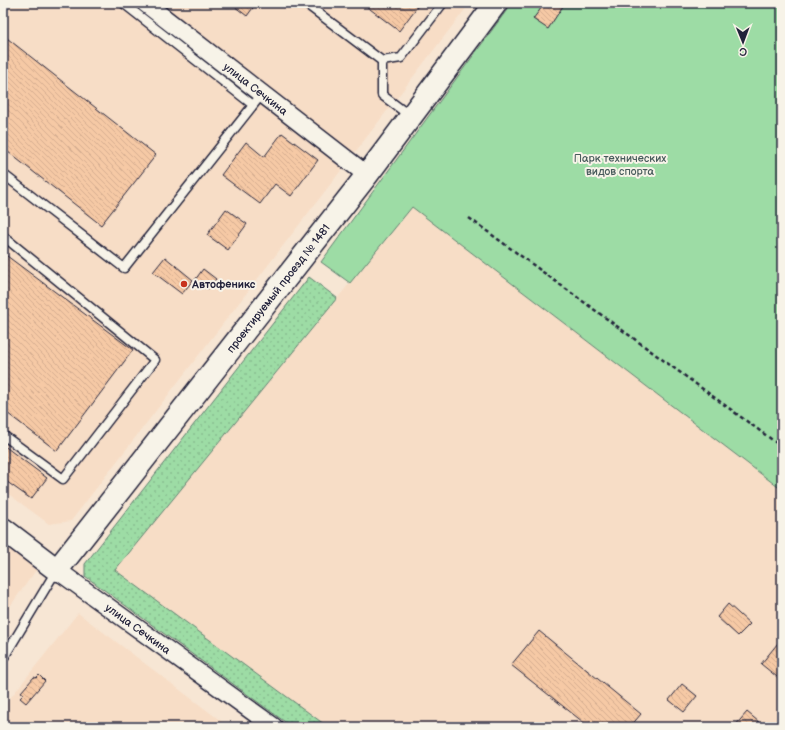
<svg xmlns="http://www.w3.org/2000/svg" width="785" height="730" font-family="'Balsamiq Sans',sans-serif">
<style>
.built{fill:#f7ddc6}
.grass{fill:url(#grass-dots);stroke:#607f70}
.park{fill:#9ddca5;stroke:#607f70}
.building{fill:url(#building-back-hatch);stroke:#22223b}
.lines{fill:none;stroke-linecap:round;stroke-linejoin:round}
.lane-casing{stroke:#22223b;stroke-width:11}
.street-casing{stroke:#22223b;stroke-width:20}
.secondary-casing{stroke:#22223b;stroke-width:25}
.path{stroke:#22223b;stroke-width:2.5;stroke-dasharray:4 3;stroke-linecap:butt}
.lane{stroke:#f7f3e8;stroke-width:8}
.street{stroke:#f7f3e8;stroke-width:17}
.secondary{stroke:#f7f3e8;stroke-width:22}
.poi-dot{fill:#c8321e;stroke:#f7f3e8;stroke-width:1.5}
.labels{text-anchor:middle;stroke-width:4;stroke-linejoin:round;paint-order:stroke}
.street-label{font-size:11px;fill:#22223b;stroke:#f7f3e8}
.park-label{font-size:11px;fill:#475a5b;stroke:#f7f3e8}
.poi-label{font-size:11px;font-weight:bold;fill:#22223b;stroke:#f7f3e8;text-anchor:start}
</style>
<defs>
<pattern id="grass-dots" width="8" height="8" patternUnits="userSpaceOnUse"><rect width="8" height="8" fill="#9ddca5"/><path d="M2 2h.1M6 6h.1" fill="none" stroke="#87bc8f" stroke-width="1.8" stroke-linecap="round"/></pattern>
<pattern id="building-back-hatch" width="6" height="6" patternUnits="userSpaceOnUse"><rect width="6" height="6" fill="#f6c9a5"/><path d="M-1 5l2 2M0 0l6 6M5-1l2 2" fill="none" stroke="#d3ac8f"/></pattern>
</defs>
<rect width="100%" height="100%" fill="#f7e6d4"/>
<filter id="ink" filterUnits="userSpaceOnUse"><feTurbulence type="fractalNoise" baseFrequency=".025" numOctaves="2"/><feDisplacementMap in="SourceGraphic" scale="8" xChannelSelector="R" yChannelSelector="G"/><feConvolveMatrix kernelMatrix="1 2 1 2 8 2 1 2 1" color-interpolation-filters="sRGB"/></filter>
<g filter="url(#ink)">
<path class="built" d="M3,3h467l-399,518 -22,3 -46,-34z
M412,207l370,283v237h-454l-213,-157z
M3,539l36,27 -36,50z
M78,613l151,114h-226v-20z"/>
<path class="grass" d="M309,277l28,21 -222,272 213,157h-36l-207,-151v-12z"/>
<path class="park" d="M512,3h270v487l-370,-283 -62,76 -29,-21z"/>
<path class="building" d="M230,3h23l2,2 -8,11z
M362,3h58l-21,28z
M545,3h13l5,3 -15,23 -15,-10z
M3,35l153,120 -55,70 -98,-77z
M282,133l36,27 -27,36 -16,-12 -15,20 -39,-29 25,-33 18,15z
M226,209l21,15 -19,26 -21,-15z
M3,253l130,97 -76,101 -54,-41z
M165,257l28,23 -11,14 -29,-22z
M203,269l13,10 -8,10 -13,-9z
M3,445l44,33 -16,21 -28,-20z
M728,604l22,20 -12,12 -21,-19z
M539,631l102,83 -11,13h-51l4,-5 -72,-57z
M782,638v43l-21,-17z
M39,675l6,6 -19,22 -6,-5 4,-4 -3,-2 13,-15 2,1z
M682,684l15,12 -13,16 -15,-12z
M747,712l12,10 -4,5h-21z"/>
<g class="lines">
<defs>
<path id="lane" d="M123,3l130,102
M305,3l77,58 19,-3 42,-55
M382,61v34l28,21
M3,174l121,94 138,-174
M3,236l152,124 -92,119 -60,-44
M3,659l53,-88"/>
<g id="street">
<path id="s1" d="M145,3l222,172"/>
<path id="s2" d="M57,570l217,157"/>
</g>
<g id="secondary">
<path id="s3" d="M3,529l54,41 310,-395 129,-172"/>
</g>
</defs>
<use href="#lane" class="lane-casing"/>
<use href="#street" class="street-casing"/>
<use href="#secondary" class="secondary-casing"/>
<path class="path" d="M469,218l313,229"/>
<use href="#lane" class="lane"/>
<use href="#street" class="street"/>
<use href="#secondary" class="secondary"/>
</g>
</g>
<circle class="poi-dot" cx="184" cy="284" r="4"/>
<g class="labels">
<g class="street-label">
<text dy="4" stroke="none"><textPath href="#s1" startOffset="140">улица Сечкина</textPath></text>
<text dy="4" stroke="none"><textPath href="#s3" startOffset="426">проектируемый проезд № 1481</textPath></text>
<text dy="4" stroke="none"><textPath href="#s2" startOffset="100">улица Сечкина</textPath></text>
</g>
<g class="park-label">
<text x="620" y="162">Парк технических<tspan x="620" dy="13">видов спорта</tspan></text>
</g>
<g class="poi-label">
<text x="192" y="288">Автофеникс</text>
</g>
</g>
<rect width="785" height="730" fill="none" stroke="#f7f3e8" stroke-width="16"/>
<rect x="8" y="8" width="769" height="714" fill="none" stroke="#22223b" stroke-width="1.5" filter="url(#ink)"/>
<g transform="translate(743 42) rotate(179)" stroke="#f7f3e8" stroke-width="3" paint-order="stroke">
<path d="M0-3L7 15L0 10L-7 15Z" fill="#22223b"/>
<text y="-6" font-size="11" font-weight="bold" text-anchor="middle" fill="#22223b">С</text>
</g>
</svg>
